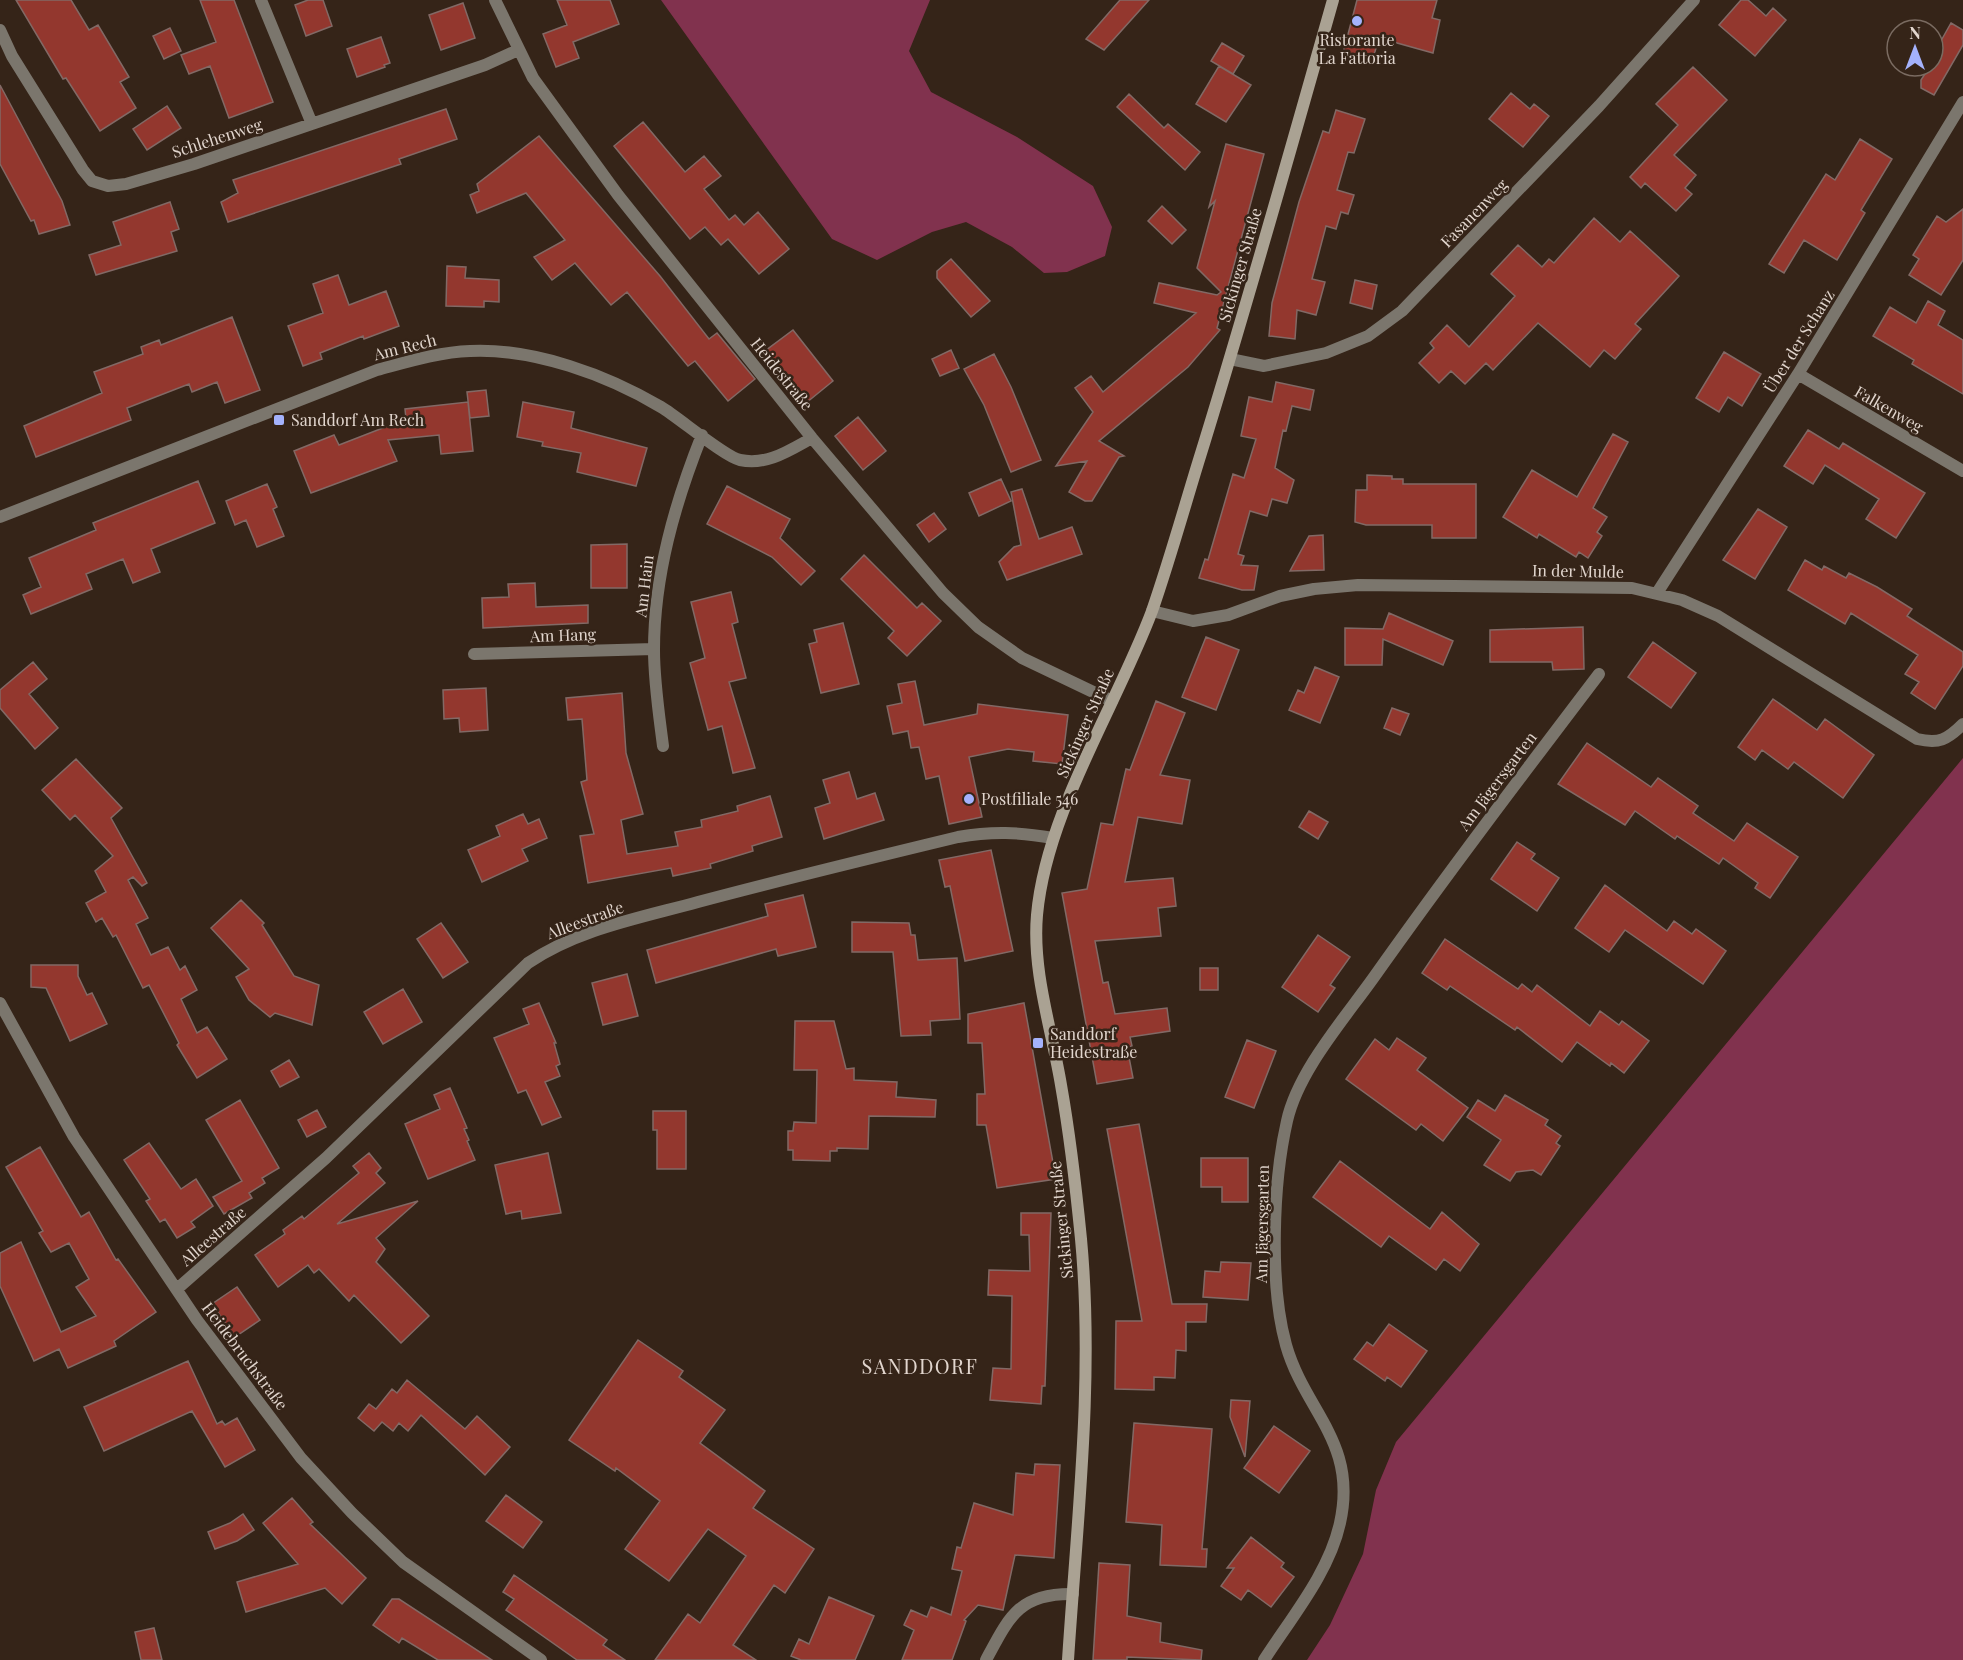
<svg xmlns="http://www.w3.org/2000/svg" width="1963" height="1660" font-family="'Playfair Display',serif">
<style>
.green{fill:#81324e}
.building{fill:#93372e;stroke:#826965;stroke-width:1.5}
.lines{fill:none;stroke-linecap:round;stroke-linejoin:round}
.street{stroke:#7b766d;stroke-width:12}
.secondary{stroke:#aaa293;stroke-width:12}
.poi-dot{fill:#a4b2fc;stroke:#352418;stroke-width:2}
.labels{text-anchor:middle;stroke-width:5;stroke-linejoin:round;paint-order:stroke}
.poi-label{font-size:16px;fill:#e2d6ce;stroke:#352418;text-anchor:start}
.street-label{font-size:16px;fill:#e2d6ce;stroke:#352418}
.quarter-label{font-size:20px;letter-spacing:1.5px;fill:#e2d6ce;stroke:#352418}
</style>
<rect width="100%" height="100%" fill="#352418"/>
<path class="green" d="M661,0h269l-21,51 22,41 86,45 76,49 19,41 -7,29 -38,16 -23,1 -32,-26 -46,-25 -34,10 -55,28 -45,-21z
M1963,758v902h-656l23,-35 33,-71 13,-64 20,-48z"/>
<path class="building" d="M16,0h55l18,30 9,-5 31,52 -9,5 16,26 -36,23 -34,-53 -3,1z
M200,0h34l39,102 -44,16 -19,-52 -21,8 -8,-19 35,-13z
M308,0h15l9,26 -26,10 -11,-31z
M557,0h53l9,24 -46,18 6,16 -23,9 -13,-33 24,-9z
M1120,0h29l-45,50 -18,-11z
M1357,0h80l-5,18 8,2 -7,33 -54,-15 -8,27 -29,-8z
M1741,0h7l18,16 7,-8 13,12 -31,36 -36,-31z
M463,3l12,35 -34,12 -12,-35z
M1951,23l12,7v15l-29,50 -13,-7v-8l9,-14h3v-33l9,6z
M170,28l11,23 -17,8 -11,-23z
M381,37l9,26 -6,2 1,2 -28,10 -10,-28z
M1222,43l22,13 -11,18 -22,-13z
M1219,66l32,19 -25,37 -30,-18z
M1693,67l34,33 -53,55 22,20 -11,13 7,6 -16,17 -31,-28 -4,5 -11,-11 48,-52 -22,-21z
M0,85l62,116 8,24 -31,9 -5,-14 -3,1 -31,-57z
M1511,93l19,16 4,-5 15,12 -26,31 -34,-28z
M1129,94l35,34 4,-4 32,28 -15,18 -68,-63z
M167,106l14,22 -34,22 -14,-21z
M446,109l11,30 -58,20 2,5 -173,58 -7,-20 17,-9 -5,-13z
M1336,110l29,9 -11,34 -6,-1 -11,38 17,5 -6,19 -7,-2 -5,17 -10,-3 -14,53 13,3 -9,33 -19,-5 -2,29 -26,-3 3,-33 27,-101 24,-71 6,2z
M643,122l42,50 19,-16 17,20 -17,13 25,31 6,-5 9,10 14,-13 31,37 -30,25 -31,-35 -7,6 -16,-18 -15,12 -76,-93z
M539,136l121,140 49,63 8,-6 38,46 -27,22 -33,-40 -7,5 -61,-74 -16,13 -36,-42 -23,17 -18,-23 31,-17 -39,-47 -49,20 -7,-18 9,-4 -2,-7z
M1860,139l32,20 -31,51 4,3 -28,47 -33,-20 -20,33 -15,-9 57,-90 9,6z
M1226,144l38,10 -47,174 3,2 -32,37 -89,74 25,15 -5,1 -27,44h-7l-16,-9 18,-31 -31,5 37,-54 -18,-24 16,-12 12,16 93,-79 -42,-10 5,-20 58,12 4,-3 -24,-24 18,-67 -6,6z
M170,202l9,27 -8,3 6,19 -81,24 -7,-20 32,-10 -8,-23z
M1162,206l24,24 -14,14 -24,-23z
M1963,209v51l-22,35 -32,-20 10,-16 -6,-4 24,-39 9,6z
M1594,218l26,24 10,-11 49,45 -44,48 6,5 -26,30 -11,-9 -14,17 -52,-44 -45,47 -7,-7 -21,21 -14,-13 -12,12 -20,-20 15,-15 -4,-5 17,-18 22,22 46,-51 -24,-22 27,-29 24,22 7,-8 5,4z
M951,259l39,42 -19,16 -34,-39v-7z
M447,266l19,1 -1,11 34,2v22l-15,-1v6l-38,-1z
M338,275l11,30 37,-14 13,35 -35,13 -1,-3 -43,17 2,6 -19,7 -15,-40 35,-13 -10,-29z
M1355,280l22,5 -5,24 -22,-6z
M1928,301l17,10 -7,14 25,15v54l-51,-30 2,-4 -41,-24 17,-29 26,16z
M232,317l28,73 -35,13 -8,-21 -25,10 -3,-8 -62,24 4,12 -95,37 -12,-31 78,-33 -8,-21 49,-18 -2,-7 18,-7 2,5z
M793,330l40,51 -27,22 -41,-52z
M951,350l8,18 -19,8 -8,-17z
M1724,352l37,22 -19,32 -14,-9 -9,15 -23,-14z
M994,354l17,33 30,73 -30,12 -27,-67 -20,-36z
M1276,382l38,8 -4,20 -18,-4 -6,25 -3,-1 -8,38 19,12 -7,23 -15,-4 -5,17 -17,-5 -12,43 6,2 -3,9 17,1 -4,24h-12l-43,-12 6,-19 3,1 25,-86 11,4 12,-39 -15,-3 8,-39 23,5z
M486,390l3,26 -19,2 -3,-26z
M468,402l5,49 -32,3 -2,-19 -51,5 9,21 -86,32 -17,-42 40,-16 5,10 67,-26 -1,-10z
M523,402l51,10 -3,16 76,20 -11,38 -59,-14 4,-19 -39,-7 1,-4 -26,-5z
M858,417l28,34 -23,19 -28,-34z
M1808,430l31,19 4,-6 82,50 -29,45 -30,-19 13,-20 -54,-34 -12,19 -29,-18z
M1613,434l15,8 -35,66 14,9 -10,15 5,4 -14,22 -9,-6 -3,5 -37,-23 -2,4 -34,-21 29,-47 45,27z
M1367,475l25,1v3h11v5h73v54h-44v-13h-66l-11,-3 1,-32h11z
M1001,479l10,22 -32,15 -10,-23z
M198,481l17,42 -64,26 9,23 -27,11 -10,-24 -37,15 6,15 -61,25 -8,-19 18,-8 -12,-29 67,-28 -3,-7z
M267,484l10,23 -4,2 11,27 -27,11 -11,-27 -11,5 -9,-24z
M727,486l63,33 -10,19 35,33 -14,14 -29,-28 -65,-33z
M1022,489l17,50 33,-12 10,27 -75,26 -8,-18 15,-15 7,-2 -10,-53z
M1758,509l29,18 -32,52 -32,-19z
M934,513l12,16 -17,13 -12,-17z
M1323,535l1,35 -34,1 19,-35z
M627,544v44h-36v-43z
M864,555l53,53 5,-5 19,18 -34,35 -19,-18 6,-7 -53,-52z
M1805,560l17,10 2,-4 22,12 3,-5 28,14 35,22 -5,7 56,36v14l-28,43 -24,-16 8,-11 -14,-8 13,-19 -67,-42 -6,11 -57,-34z
M535,583l1,24 52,-2v18l-105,5 -1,-30 27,-1 -1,-13z
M731,592l7,30 -6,2 14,54 -17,4 26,86 -22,5 -11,-47 -14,4 -18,-67 15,-5 -14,-56z
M1389,613l64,28 -10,24 -60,-26 -1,26h-37v-37l38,1z
M843,623l16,61 -38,9 -12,-49 8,-2 -3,-12z
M1583,627l1,42 -31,1 -1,-8h-62v-32z
M1206,637l33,13 -23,60 -34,-13z
M1653,642l43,31 -25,35 -43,-31z
M33,662l14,17 -18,15 29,34 -23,21 -35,-41v-18z
M1315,667l24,10 -19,46 -31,-13 9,-20 6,3z
M915,681l9,44 53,-11 1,-10 90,11 -6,49 -29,-3 1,-9 -26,-3 -39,8 13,60 -33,7 -10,-48 -13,3 -7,-32 -8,1 -3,-17 -15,3 -6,-28 15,-3 -4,-19z
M486,688l2,42 -28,2 -1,-14 -15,1 -1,-29z
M622,693l4,60 17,61 -22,6 6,34 51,-8 -3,-14 27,-5 -1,-7 37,-9 -1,-5 33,-10 12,41 -30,9 1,5 -43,13 1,4 -38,8 -2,-8 -83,15 -8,-47 14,-2 -13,-52 6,-2 -5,-61 -14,1 -2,-22z
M1773,699l44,31 8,-11 49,36 -31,43 -49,-36 -6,7 -26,-19 -7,10 -17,-13z
M1156,701l29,12 -25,62 30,5 -8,44 -44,-7 -13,65 48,-4 3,28 -18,2 3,28 -66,5 8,42 5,-1 7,32 52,-6 3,23 -40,6 2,9 -5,1 6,31 -36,6 -35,-191 25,-4 14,-66 12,2 13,-56 4,1z
M1392,708l17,6 -9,21 -16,-7z
M1587,743l64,44 7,-9 40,28 -5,7 41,28 13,-18 51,34 -28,41 -15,-10 3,-5 -35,-25 -4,6 -42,-28 -2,3 -40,-28 -10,14 -67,-41z
M76,759l46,49 -11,10 36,65 -5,3 -9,-9 -5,3 20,38 -12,6 15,31 17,-8 12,23 5,-4 12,24 -16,9 16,34 10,-6 20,32 -30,19 -20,-33 2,-2 -30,-58 -6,3 -27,-53 -3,2 -11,-19 -6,4 -10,-19 20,-11 -11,-21 18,-15 -38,-41 -5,5 -28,-30z
M849,772l8,27 18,-6 9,27 -60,19 -9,-31 15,-5 -7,-23z
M1309,811l19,11 -10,17 -19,-12z
M523,814l5,10 11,-5 8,19 -25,11 6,12 -46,21 -14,-32 32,-14 -4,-10z
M1517,842l18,12 -4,5 28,19 -22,33 -46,-32z
M991,850l22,101 -48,10 -15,-75 -5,1 -6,-27z
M1605,885l62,46 7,-10 18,13 4,-5 30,22 -23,33 -78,-54 -16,22 -34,-24z
M803,895l13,52 -38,9 -2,-7 -120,34 -9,-33 121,-34 -3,-12z
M241,900l23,23 -2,2 32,51 25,9 -7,40 -37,-12 -5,4 -21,-17 -13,-23 13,-8 -38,-41z
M852,922l57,1 2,12h4l3,25 39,-2 3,61 -30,2 1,14 -30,1 -8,-84h-41z
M441,923l27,39 -25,16 -26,-39z
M1318,935l32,22 -20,28 5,3 -17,24 -36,-25z
M1445,939l73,50 4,-5 10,8 5,-7 53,41 10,-15 19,14 3,-4 27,20 -25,32 -13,-10 -1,3 -33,-24 -15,20 -45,-35 -2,3 -65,-44 -3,4 -25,-17z
M31,965h47v11l9,19 5,-2 15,31 -37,17 -24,-53 -15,-1z
M1200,968h18v22h-18z
M627,974l11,42 -35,9 -11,-42z
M403,989l19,33 -39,22 -19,-32z
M539,1003l17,40h-2l6,21 -4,2 4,10 -15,6 16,35 -19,8 -16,-35 -8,3 -24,-55 35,-14 -6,-15z
M1024,1003l32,176 -59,9 -11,-63h-9v-31h8l-3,-51h-14v-29z
M795,1021h39l12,48 8,-1v12l43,2 -1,15 40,3 -1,17 -66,-1 -1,33 -31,-1v3h-7v10l-37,-1v-10h-5v-19h5l1,-9 22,1 1,-53h-23z
M1397,1038l29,20 -9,12 51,38 -25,33 -22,-17 -5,6 -70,-51 29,-40 14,11z
M1247,1040l29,11 -22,57 -29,-11z
M289,1060l10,17 -19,10 -9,-16z
M450,1088l17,40 -3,1 5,11 -2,1 8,19 -47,19 -23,-55 35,-15 -6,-14z
M1505,1095l43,25 -3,5 16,11 -5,7 4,3 -19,29 -8,-5 -17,2 -6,9 -26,-16 17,-25 -34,-23 11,-17 17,11z
M240,1100l39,68 -17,10 3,5 -16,10 3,5 -28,16 -11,-17 29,-16 -36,-61z
M317,1110l9,17 -19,10 -9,-17z
M653,1111h33v58h-29v-39h-4z
M1139,1124l33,180h35l-1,18h-20v29l-10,-1 -1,28 -21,-1v13l-39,-1 1,-68h26l-35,-192z
M149,1143l32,46 15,-10 17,27 -22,16 4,5 -18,11 -12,-19 -5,3 -14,-21 4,-2 -26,-39z
M40,1147l41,70 8,-5 27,48 2,-1 38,53 -42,29 2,5 -48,22 -9,-19 -25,12 -34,-75v-33l21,-11 40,90 35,-16 -20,-29 13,-8 -20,-36 -18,9 -12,-19 4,-2 -37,-64z
M369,1153l12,15 -5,5 9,10 -48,41 81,-23 -42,37 9,11 -9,13 53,54 -28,27 -47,-48 -5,6 -30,-32 -5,4 -6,-8 -30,22 -23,-32 30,-21 -2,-4 19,-14 2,3 55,-46 -6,-7z
M548,1153l13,60 -39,6 -1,-8 -15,3 -11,-49z
M1201,1158h47v44h-26v-15h-21z
M1340,1161l90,68 12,-17 37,32 -19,27 -16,-12 -8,11 -47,-34 -8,11 -68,-50z
M1021,1213h30l-6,173h-3l-1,18 -51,-4 3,-32 18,1 1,-73 -24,-1 1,-25 41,1 -1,-36h-8z
M1221,1262l30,1 -3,37 -45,-3 2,-26 15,1z
M237,1287l23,33 -25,17 -23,-33z
M1389,1324l38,27 -26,36 -14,-10 -2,4 -31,-22 13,-17 6,4z
M638,1340l45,31 -4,6 46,33 -25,33 65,48 -12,17 61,41 -29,44 -11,-8 -41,60 23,15h-101l33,-46 12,9 46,-67 -38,-27 -39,52 -44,-32 35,-48 -44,-33 -1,3 -46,-31z
M188,1361l29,63 5,-3 3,4 12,-7 18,32 -30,17 -33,-56 -88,40 -20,-44z
M407,1380l58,49 12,-13 33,31 -25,28 -64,-60 -13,16 -9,-8 -6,8 -11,-9 -8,9 -16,-13 11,-14 7,5 16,-20 5,4z
M1231,1400l19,1 -5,56 -15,-40z
M1134,1423l78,6 -10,120h5l-1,18 -46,-2 2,-40 -36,-3z
M1274,1426l36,25 -31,42 -35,-25z
M1035,1464l25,1 -6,93 -39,-3 -12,55 -25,-5 -14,15 2,1 -14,39h-50l12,-30 -10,-5 7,-15 16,7 4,-10 20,8 11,-44 -10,-2 5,-22 4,1 13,-45 39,12 3,-42 18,2z
M506,1495l36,27 -19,26 -37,-27z
M292,1498l21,24 -3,2 56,54 -24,26 -17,-16 -79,24 -9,-30 61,-18 -35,-41z
M243,1514l11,16 -17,11 -22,8 -7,-17 22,-9z
M1251,1537l33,26 -3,4 13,10 -23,30 -23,-17 -7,10 -20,-14 13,-18h-7z
M1099,1563l31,2 -3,51 34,7 -1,19 42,8 -1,10 -74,-3v3h-34z
M514,1575l93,65 -4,5 22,15h-48l-71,-50 8,-11 -11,-7z
M829,1597l45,19 -19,44h-54l-10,-4 8,-17 10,5z
M392,1599h7l93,61h-54l-36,-22 -3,5 -26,-18z
M154,1628l8,32h-21l-6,-28z"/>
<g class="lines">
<path class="street" d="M261,0l51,124
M495,0l38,78 85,117 194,243 131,155 35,34 44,31 90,43
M0,30l12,26 71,114 9,11 16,5 18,-2 68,-20 291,-99 33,-15
M1230,359l34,7 62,-13 42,-17 34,-25 197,-205 95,-106
M1798,374l165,97
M0,517l377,-147c30,-8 62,-18 93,-19 64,-3 137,24 191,56 17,10 64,50 79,53 27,6 50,-10 72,-22
M1657,593l141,-219 165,-272
M1152,611l41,10 35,-6 52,-19 34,-7 44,-4 274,3 50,12 36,16 199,123c22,5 30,1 46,-15
M474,654l180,-5
M663,746c-4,-32 -9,-64 -9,-96 0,-75 21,-147 48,-215
M0,1003l74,134 123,183 104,138 51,55 51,49 138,98
M177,1289l149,-131 202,-195c50,-34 112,-45 170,-61 86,-23 173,-44 260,-65 34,-6 61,-5 95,1
M986,1660c23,-43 33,-67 87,-66
M1264,1660c27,-42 65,-87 76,-137 18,-81 -35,-111 -54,-178 -17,-61 -13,-163 1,-224 11,-50 58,-103 87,-144 73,-103 149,-203 225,-303"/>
<path class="secondary" d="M1068,1660c9,-139 26,-282 13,-421 -5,-51 -11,-103 -20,-154 -9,-55 -29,-113 -24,-170 9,-102 79,-208 115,-304 17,-49 31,-99 46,-148 48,-154 91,-308 135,-463"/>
</g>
<g class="poi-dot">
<circle cx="1357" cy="21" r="6"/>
<rect x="273" y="414" width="12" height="12" rx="3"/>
<circle cx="969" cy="799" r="6"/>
<rect x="1032" y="1037" width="12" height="12" rx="3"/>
</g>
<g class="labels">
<g class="poi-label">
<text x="1357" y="46" text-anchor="middle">Ristorante<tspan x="1357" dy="18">La Fattoria</tspan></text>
<text x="291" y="426">Sanddorf Am Rech</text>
<text x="981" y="805">Postfiliale 546</text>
<text x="1050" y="1040">Sanddorf<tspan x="1050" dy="18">Heidestraße</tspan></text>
</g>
<g class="street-label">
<text transform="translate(217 138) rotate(-18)" y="6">Schlehenweg</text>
<text transform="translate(1474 213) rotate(-46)" y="6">Fasanenweg</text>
<text transform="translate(1240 265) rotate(-74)" y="6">Sickinger Straße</text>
<text transform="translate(1799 341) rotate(-58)" y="6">Über der Schanz</text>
<text transform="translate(405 347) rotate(-14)" y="6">Am Rech</text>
<text transform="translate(782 374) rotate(51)" y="6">Heidestraße</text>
<text transform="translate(1889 409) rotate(30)" y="6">Falkenweg</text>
<text transform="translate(1578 571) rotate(1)" y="6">In der Mulde</text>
<text transform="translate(644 586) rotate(-83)" y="6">Am Hain</text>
<text transform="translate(563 635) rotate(-2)" y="6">Am Hang</text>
<text transform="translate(1085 723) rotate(-66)" y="6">Sickinger Straße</text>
<text transform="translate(1497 781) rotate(-53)" y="6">Am Jägersgarten</text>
<text transform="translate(585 920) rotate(-20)" y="6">Alleestraße</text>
<text transform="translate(1061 1220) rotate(-96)" y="6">Sickinger Straße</text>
<text transform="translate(1262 1224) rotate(-89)" y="6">Am Jägersgarten</text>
<text transform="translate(213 1236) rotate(-41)" y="6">Alleestraße</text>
<text transform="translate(245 1356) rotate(53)" y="6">Heidebruchstraße</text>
</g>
<g class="quarter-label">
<text x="920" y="1374">SANDDORF</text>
</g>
</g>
<g transform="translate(1915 48)"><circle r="28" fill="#352418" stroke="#7a6b61" stroke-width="1.5"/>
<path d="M0-4.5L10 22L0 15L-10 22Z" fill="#a4b2fc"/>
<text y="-9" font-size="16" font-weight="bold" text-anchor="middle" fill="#e2d6ce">N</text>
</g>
</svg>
